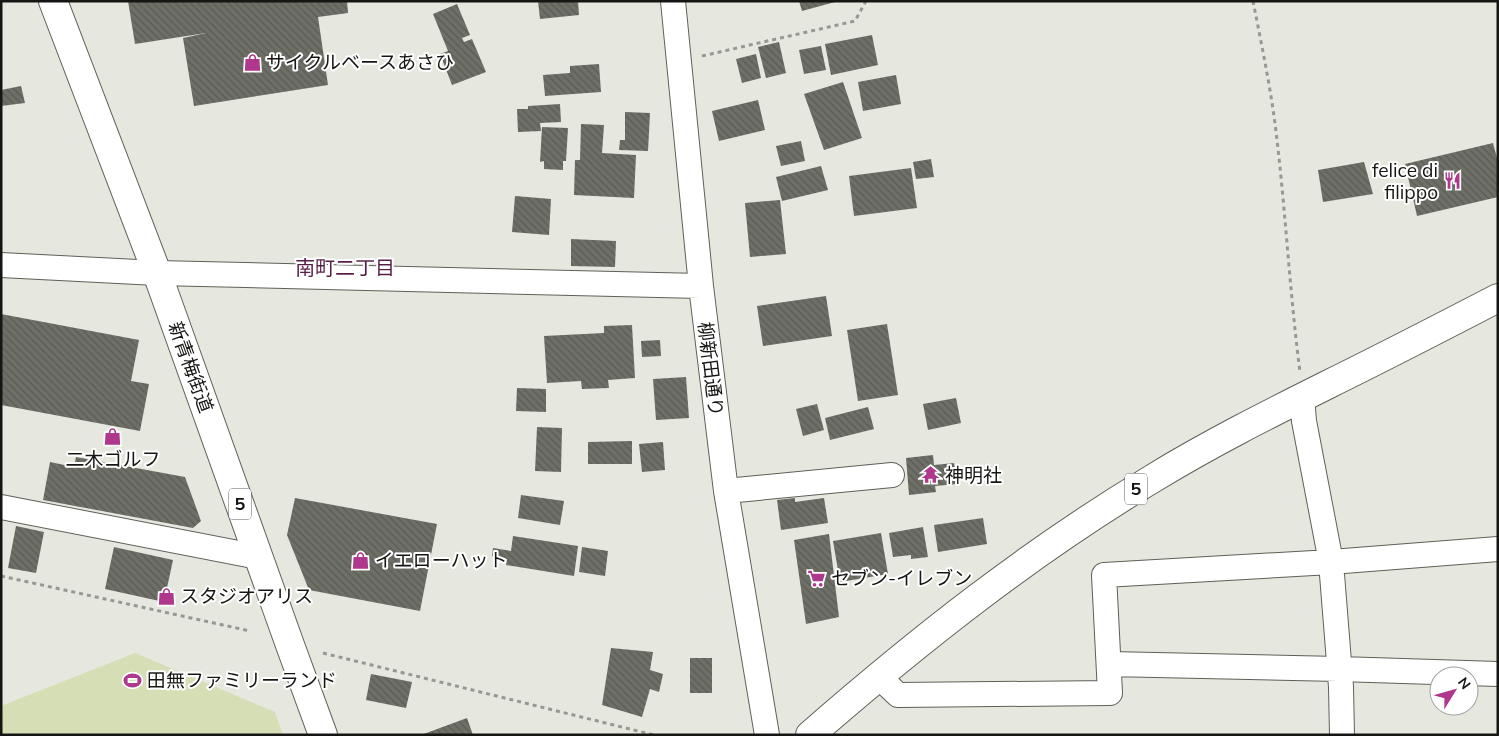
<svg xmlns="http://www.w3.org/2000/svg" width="1499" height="736" font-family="Mulish,'Noto Sans JP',sans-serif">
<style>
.pitch{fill:#d6deb5}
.building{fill:url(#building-back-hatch)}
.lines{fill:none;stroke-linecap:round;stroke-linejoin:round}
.minor-casing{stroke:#5e6058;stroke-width:26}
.major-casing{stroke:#5e6058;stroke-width:30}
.path{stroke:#969892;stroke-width:3;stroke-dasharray:4 4;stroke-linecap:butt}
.minor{stroke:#fff;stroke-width:24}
.major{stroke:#fff;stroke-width:28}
.labels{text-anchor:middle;stroke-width:4;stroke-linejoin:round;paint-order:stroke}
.shield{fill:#fff;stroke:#5b5c5a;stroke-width:1}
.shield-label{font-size:18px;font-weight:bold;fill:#151613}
.poi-label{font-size:19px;fill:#151613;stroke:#fff;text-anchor:start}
.street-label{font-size:19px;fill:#151613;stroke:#fff}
.neighbourhood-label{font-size:20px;fill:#571d46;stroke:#fff}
</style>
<defs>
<pattern id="building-back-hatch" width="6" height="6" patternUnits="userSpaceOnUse" patternTransform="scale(1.25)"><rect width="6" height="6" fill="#6e7068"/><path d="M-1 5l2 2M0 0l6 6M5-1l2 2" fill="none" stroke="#595b54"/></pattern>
</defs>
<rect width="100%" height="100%" fill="#e6e8e0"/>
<path class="pitch" d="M135,653l140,59 8,23h-282v-29z"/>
<path class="building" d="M128,1h219l1,12 -30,4 10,68 -134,21 -11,-68 23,-5 -71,11z
M538,1h40l1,14 -39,4z
M799,1h36v1l-33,9z
M457,4l13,31 -8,3 2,4 8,-3 14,33 -34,13 -12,-31 8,-3 -15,-37z
M872,35l6,30 -47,10 -6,-31z
M779,42l7,31 -20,5 -8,-31z
M821,46l5,24 -22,4 -5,-24z
M756,54l5,24 -19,5 -6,-24z
M599,64l2,28 -56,4 -2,-21 27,-2v-7z
M896,75l5,29 -38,7 -5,-29z
M843,82l19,56 -38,12 -20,-56z
M21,86l4,17 -24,3v-16z
M758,100l7,30 -46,11 -7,-30z
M560,104l1,18 -21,1 1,8 -23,1 -1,-23h11v-3z
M625,112l25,1 -2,38 -29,-1 1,-10h5z
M581,124l23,1 -2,28 34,2 -2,43 -60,-3 1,-35h5z
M542,127l26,1 -2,33h-3v9l-19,-1v-8l-4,1z
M801,141l4,20 -24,5 -5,-20z
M1493,143l5,19v35l-81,19 -12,-52z
M931,159l3,18 -18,2 -3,-17z
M1364,162l9,32 -50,8 -5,-32z
M821,166l7,24 -46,11 -6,-24z
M911,168l6,40 -63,8 -5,-40z
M515,196l36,3 -2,36 -37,-3z
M780,200l6,54 -36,3 -5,-54z
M571,239l45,2 -1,26 -44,-1z
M826,296l6,40 -69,10 -6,-40z
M1,314l138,26 -8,41 18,3 -9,47 -139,-26z
M887,324l11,71 -40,6 -11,-71z
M632,325l3,53 -27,2 1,8 -27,1 -1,-8 -34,2 -3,-47 60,-3v-7z
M660,340l1,16 -19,1 -1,-16z
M686,377l3,41 -33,2 -3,-41z
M517,388l29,1v23l-30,-1z
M956,398l5,25 -33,7 -5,-26z
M817,404l7,26 -21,6 -7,-27z
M868,407l6,22 -44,11 -5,-22z
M537,427l25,1 -1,44 -26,-1z
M632,441v23h-44v-22z
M663,442l2,28 -23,2 -3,-28z
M933,455l1,10 20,-2 3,21 -22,2 1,6 -27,3 -3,-37z
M76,457l109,20 16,44 -8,7 -150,-28 7,-38 24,5z
M521,495l43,6 -4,24 -42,-7z
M295,498l142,26 -17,87 -111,-21 -22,-55z
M795,498v4l29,-4 4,25 -47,7 -4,-30z
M983,518l4,26 -49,8 -4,-27z
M16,526l28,6 -8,41 -28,-5z
M923,527l5,30 -17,2v-4l-18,2 -4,-24z
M881,533l7,41 -48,8 -7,-41z
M829,534l10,83 -33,7 -12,-84z
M513,536l65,10 -4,30 -68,-11 1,-6 -15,-3 1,-8 18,3z
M114,547l59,13 -9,42 -59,-13z
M582,547l26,4 -3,25 -26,-4z
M611,648l42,4 -3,18 13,4 -4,18 -9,-3 -8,28 -40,-12z
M690,658h22v35h-22z
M371,674l41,8 -6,26 -40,-8z
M467,718l6,17h-52z"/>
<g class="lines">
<defs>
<path id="minor" d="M673,1l28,285 25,205 41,244
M1,265l156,8 544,13
M1302,397l2,24 27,141 10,125 1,48
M726,491l166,-16
M1,507l258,50
M1109,664l230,5 159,5
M878,676l20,19 212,-2 -6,-118 227,-13 167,-13"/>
<path id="major" d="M53,1l104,272 133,372 33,90
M810,735c108,-94 219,-182 342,-256 57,-35 117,-65 177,-95 57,-28 113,-57 169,-86"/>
</defs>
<use href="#minor" class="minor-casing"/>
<use href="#major" class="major-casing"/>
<path class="path" d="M1253,1c9,46 19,93 24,139 9,77 13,155 23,232
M702,56l153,-35 11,-20
M1,576l249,55
M323,653l331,82"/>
<use href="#minor" class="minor"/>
<use href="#major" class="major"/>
</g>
<defs>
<symbol id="shop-bare" viewBox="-9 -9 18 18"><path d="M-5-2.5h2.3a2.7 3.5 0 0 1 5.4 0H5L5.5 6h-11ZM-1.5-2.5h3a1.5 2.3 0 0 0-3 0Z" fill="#af378c" stroke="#fff" stroke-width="2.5" paint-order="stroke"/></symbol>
<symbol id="restaurant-bare" viewBox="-9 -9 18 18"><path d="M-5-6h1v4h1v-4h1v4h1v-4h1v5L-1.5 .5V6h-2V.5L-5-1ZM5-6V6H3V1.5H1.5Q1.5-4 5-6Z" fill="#af378c" stroke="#fff" stroke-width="2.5" paint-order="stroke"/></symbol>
<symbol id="temple-bare" viewBox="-9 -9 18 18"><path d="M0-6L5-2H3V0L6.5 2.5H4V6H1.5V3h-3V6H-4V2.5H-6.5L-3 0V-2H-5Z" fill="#af378c" stroke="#fff" stroke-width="2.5" paint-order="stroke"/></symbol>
<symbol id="supermarket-bare" viewBox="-9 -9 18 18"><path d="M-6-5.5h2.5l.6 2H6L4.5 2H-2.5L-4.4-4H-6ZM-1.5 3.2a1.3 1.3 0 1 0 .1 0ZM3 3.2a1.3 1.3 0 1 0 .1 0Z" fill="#af378c" stroke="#fff" stroke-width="2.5" paint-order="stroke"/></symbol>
<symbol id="stadium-bare" viewBox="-9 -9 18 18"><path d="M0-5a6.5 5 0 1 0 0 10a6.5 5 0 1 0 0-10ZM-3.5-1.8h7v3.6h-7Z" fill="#af378c" stroke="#fff" stroke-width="2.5" paint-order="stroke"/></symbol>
</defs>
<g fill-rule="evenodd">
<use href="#shop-bare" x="240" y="50" width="25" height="25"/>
<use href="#restaurant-bare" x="1440" y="168" width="25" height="25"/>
<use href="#shop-bare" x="100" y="424" width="25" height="25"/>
<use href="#temple-bare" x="918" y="462" width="25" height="25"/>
<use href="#shop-bare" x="348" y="548" width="25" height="25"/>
<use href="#supermarket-bare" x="804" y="566" width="25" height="25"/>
<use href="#shop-bare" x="154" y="584" width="25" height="25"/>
<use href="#stadium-bare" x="120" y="668" width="25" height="25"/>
</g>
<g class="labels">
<g class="shield">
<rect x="1125" y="473.5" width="22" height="31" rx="4"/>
<rect x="229" y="488.5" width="22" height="31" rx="4"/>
</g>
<g class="shield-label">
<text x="1136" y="495">5</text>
<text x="240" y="510">5</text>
</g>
<g class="poi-label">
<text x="266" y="69">サイクルベースあさひ</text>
<text x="1438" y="177" text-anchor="end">felice di<tspan x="1438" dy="22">filippo</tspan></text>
<text x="113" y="466" text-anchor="middle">二木ゴルフ</text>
<text x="945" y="482">神明社</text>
<text x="375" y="567">イエローハット</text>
<text x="831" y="585">セブン-イレブン</text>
<text x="180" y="603">スタジオアリス</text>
<text x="147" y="687">田無ファミリーランド</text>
</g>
<g class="street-label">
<text transform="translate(191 367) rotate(70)" y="7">新青梅街道</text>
<text transform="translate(711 369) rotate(83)" y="7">柳新田通り</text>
</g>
<g class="neighbourhood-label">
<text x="345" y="275">南町二丁目</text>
</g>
</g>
<rect width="1499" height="736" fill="none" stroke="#151613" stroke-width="5"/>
<g transform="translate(1454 691) rotate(53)"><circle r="24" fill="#ffffff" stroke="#a1a2a1"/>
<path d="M0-4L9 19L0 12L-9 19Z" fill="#af378c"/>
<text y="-8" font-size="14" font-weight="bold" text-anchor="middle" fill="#151613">N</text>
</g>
</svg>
